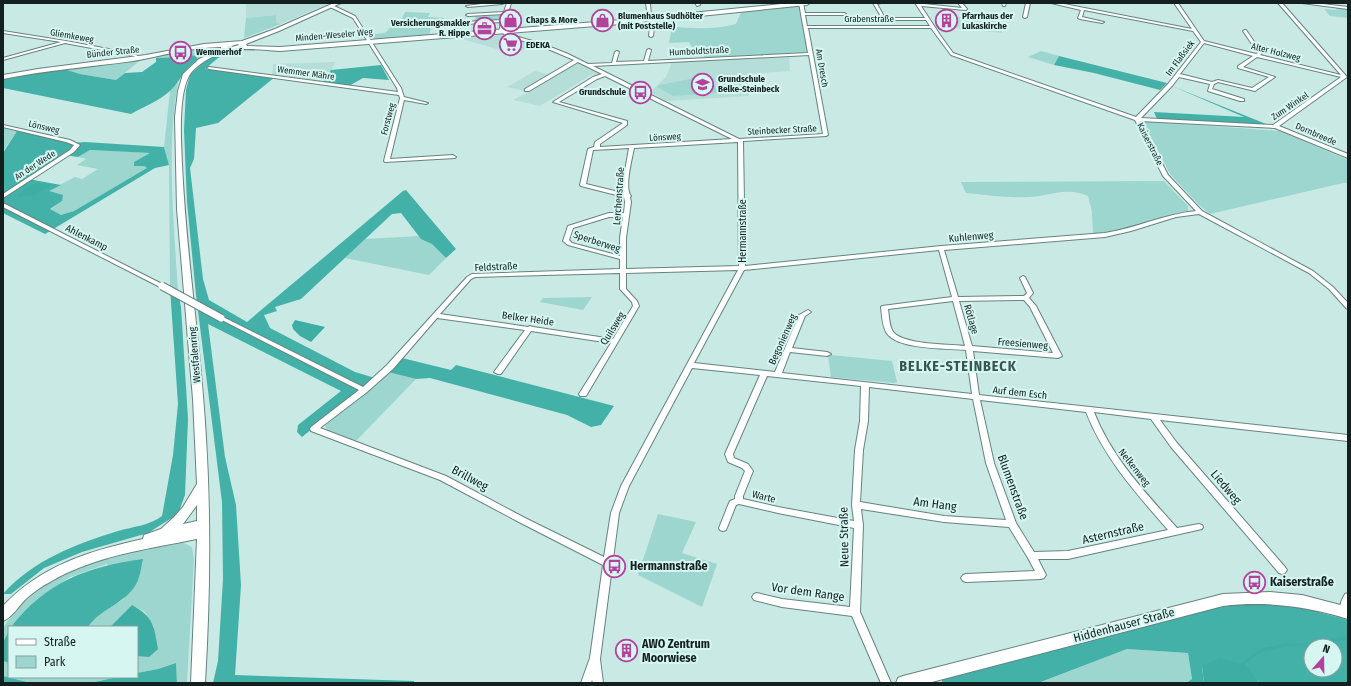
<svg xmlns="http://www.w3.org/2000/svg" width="1351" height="686" font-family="'Fira Sans Condensed',sans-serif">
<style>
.built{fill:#b6ded9}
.green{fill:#9cd6cf}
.forest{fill:#43b1a7;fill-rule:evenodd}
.water{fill:#3eada3}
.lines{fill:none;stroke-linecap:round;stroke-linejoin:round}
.stream{stroke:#3eada3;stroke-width:3}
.street-casing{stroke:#65837f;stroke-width:2}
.secondary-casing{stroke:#65837f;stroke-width:2}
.street{fill:#fff;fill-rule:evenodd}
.secondary{fill:#fff;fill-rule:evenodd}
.street-bridge-casing{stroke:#65837f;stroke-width:9;stroke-linecap:butt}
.street-bridge{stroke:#fff;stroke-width:7}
.labels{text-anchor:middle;stroke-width:4;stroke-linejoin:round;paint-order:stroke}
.far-poi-label{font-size:9px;font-weight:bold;fill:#14201f;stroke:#d6f6f2;text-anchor:start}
.far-street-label{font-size:9px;fill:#14201f;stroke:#d6f6f2}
.street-label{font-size:10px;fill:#14201f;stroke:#d6f6f2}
.near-street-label{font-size:12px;fill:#14201f;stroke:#d6f6f2}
.near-poi-label{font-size:12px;font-weight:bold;fill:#14201f;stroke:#d6f6f2;text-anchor:start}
.district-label{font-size:14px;font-weight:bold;letter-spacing:1px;fill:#385451;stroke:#d6f6f2}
</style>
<rect width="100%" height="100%" fill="#c9e9e5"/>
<path class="built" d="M246,3h84l-49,21 -5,-1 -1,-8 -29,3z
M955,17h41l6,16 -47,-5 -1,-4 4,-1z
M512,31l4,6 19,7 -21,10 -59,-17z
M789,57l1,14 -42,3 1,22 -83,5 -16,-9 16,-15 6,-15z
M575,60l25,13 -9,2 -51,31 -27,-6 15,-8 -21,-5 28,-16 16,4z
M336,62l-12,20 -52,-7 1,-11z"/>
<path class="green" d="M801,5l7,47 -103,6 -3,-6 1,-6 -11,1 -3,-5 -20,1 3,-16c21,1 43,3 64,-3l5,-12z
M1335,7l13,2v9l-18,-2 -6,-7 13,1z
M405,12l25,1 -2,4 16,1 -4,8 -9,1 -2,9 -57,4 -4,-5 17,-2 12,-12h4z
M276,15v8l5,1 -37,14 2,-20z
M502,15l-2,5 -27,2 3,-6z
M212,47l4,1v3l-18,9 -9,-5 -8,2 -28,1 40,-10z
M1041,51l18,5 -5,9 -26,-8z
M142,59l-26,21 -36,-6 -19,-6z
M712,78l6,15 -45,3 -16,-9 3,-2 30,-6z
M178,82c-12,70 -4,141 0,210l-8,-4 -1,-123 -5,-18 6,-56z
M1143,121l137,10 68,29v23h-5l-133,31 -12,-10 -28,-30z
M3,127l14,4 -13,19h-1z
M90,150l61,3 -17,9v4h10l4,2 -74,43 -13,4 -11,-5 12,-9 -14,-10 27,-14 7,2 16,-10 -21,-4 9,-6 -8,-2z
M1164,181l24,25v5l-73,21 -22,2 -1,-22 -4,-16c-23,-10 -39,1 -60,1 -21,1 -42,-2 -62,-4l-5,-11z
M419,236l13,8 14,14 -17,17 -84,-17 20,-19z
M592,297l-9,13 -43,-8 3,-4z
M831,355l61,6 5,21 -3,1 -63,-6 -3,-21z
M388,372l28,7 -60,62 -28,-10 -3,-5 54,-43z
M658,514l38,8 -14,31 35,11 -15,43 -64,-32z
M182,542l10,5 2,12 -7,124h-10l-1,-20 -18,6 -21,4v-17l17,-29 -9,-15 -13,-7 -22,22h-22l6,-10 30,-18 -17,-35 -37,13 -33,22 -26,28h-2v4l-6,11v-14l14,-20 34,-28 46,-19z
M1127,649l61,4 4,26 -7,4h-147z
M3,661l6,2v14h109l-28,6h-59l-28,-7z"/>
<path class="forest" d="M222,52h7l-11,6 -13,11 70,8 -57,46 -22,5 -2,31 -4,9 13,111 6,21 38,22 156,-131 3,-1 50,59 -10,9 -14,-14 -11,-5 -20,-26 -9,1 -91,85 -26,8 2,4 -13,4 6,13 85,44 20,6 -73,59 -5,-5 1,-7 43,-34 -133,-67 17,133 11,48 5,80 -6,90 179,6v2h-201l5,-22 5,-82 -1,-77 -26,-207 -9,-93 -3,-72 2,-40 4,-15 16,-15z
M189,55l7,1 2,4c-14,8 -16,19 -27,30 -10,10 -28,17 -40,24l-128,-26v-10l58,-10 19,6 36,6 9,-7 17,-1 14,-10v-4l25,-1z
M1059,56l108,27 -7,7 -66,-17 -40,-8z
M381,65l8,15 -26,-2 -16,9 -25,-3 9,-14z
M1172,86l99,40 -114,-7 -3,-7 90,5z
M17,131l55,12 13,-1 79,5 5,18 -14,3 -110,66 -42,-21v-60zM90,150l60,3 -16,9v4h10l3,2 -73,43 -13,4 -11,-6 12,-8 1,-6 -14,-4 12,-6 -33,-6 36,-24 14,2z
M170,288l8,4 3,15 7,112 -3,76 -7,19 -30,19 -66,19 -38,16 -33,26h-8c30,-34 73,-50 115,-63 14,-4 33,-6 44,-15l11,-61 5,-51z
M402,358l49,12 5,-5 158,41 -13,19 -10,2 -24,-12 -137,-37 -14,1 -28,-7z
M143,559c-2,6 -2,13 -4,18 -7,25 -38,30 -51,50h-77c36,-46 76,-60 132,-68z
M1250,603l54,5 44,12v63h-90l1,-2 -57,-15 2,17h-18l6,-4 -4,-26 -61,-4 -89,34h-96v-4l273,-71zM1311,646h24v24h-24z
M9,631v32l-6,-2v-19z
M176,663l1,20h-174v-7l28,7h59l28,-6h19v-4l21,-4z"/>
<path class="water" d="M43,183l9,2 -18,10 -16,2c4,-9 16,-14 25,-14z
M295,320l30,7 -14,15 -11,-6 -7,-7 -1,-4z
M132,605c22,12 22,21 26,44l-9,8 -12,-1v-29h-27z
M1220,658l25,7 14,17 -1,1h-54l-2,-17z"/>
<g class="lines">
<path class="stream" d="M1239,666l23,-16 27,-6 20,1 39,-7"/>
<defs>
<path id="street" d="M489,3h15l-2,1 -34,3 -2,-1z
M507,3h4l-8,27 5,4 35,10 25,10 20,10 24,-1 3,-11 2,-1 2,1 -3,10 28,-1 3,-11 2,-1 2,1 -3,11 160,-8 -9,-50h4l2,10h39l2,1 -2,1h-39l2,11h123l-4,-6h-43l-10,-17h8l-4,1 8,14h40l-10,-15 47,5 -4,-5h4l5,6 -1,1 -45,-4 19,29 13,18 183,64 32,-33 33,-42 -8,-11 -109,-21 -2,7 22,5 -2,1 -22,-4 -2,-1 3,-8 -30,-7h8l133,26 -18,-26h4l26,38 52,13 2,-1 -15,-22 2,-1h1l16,23 -2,2 81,20 -63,-72h4l65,74 -68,49 69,28v4l-73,-30 -135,-7 28,54 34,36 111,60 20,16 15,16v6l-2,-1 -17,-19 -20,-16 -110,-59 -23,3 -45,14 -26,6 -161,13 14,47 66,-1 3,-3 -7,-15 3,-2 2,1 8,16 -4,5 7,8 26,50 -4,2 -85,-7 6,44 369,40v6l-188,-21 17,23 108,124 2,3 -2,3 -3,1 -3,-1 -108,-126 -20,-28 -57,-7c18,46 51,80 83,116l22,-4 3,1 1,2 -1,2 -134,30h-30l8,16 -2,3 -3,1 -75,3 -3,-1 -2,-3 2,-3 3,-1 69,-3 -7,-13 -19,-31 -65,-5 -83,-13 2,16 -3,87 31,71h-10l-29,-67 -70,-9 -28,-7 -2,-3 2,-3 3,-1 25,6 68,8 4,-79 -76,-15 -39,-9 -3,1 -10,25 -3,1 -3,-1 -1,-2 10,-25 1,-2 5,-2v-3l10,-25 -3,-3 -14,-6 -3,-8 35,-79 -68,-7 -63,118 -10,27 -19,146 3,24h-10l-1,-3 -1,3h-10l9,-25 13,-93 -84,-43 -79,-42 -129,-49 -1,-2 1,-2 48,-37 -141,-72 3,-2 142,71 24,-22 80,-88 5,-3 148,-5v-10l-52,-14 -5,-4 5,-15 41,-13h15l1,-11 -1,-5 -43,-11 -1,-1 8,-36 6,-2 1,-5 28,-19 -70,-21 40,-25 9,-3 -24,-12 -49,29h-4v-2l49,-29 -33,-14 -35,-10 -4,-4 -3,1 2,-11 -37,2 -2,-1 2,-1 38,-2 2,-6 -36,2 -2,-1 2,-1 36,-2zM808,28h123l20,27 184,65 28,56 33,35c-31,3 -60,17 -91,22l-164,13 -196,20 -2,-125 83,-5 2,-1zM1204,43l49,13 -15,10v2l31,9 -17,11 -34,-8 -6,2 -32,-8zM809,55l14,79 -84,5 -146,-73zM1257,57l84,20 -68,48 -132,-7 31,-32 7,-9 31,7 -2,7 32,10h4v-2l-32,-10 2,-5 4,-2 37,9 20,-14 -32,-10zM605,76l127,63 -132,8v-3l27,-19v-4l-68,-19 38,-23zM738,142l1,124 -113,3v-31l5,-36 -1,-5 1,-1c-7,-8 1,-37 3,-48zM629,148l-7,40 1,5 -37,-9 7,-34zM609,217h14l-3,21v18l-48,-13 -3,-3 4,-12zM939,250l13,47 -70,9 -1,1c1,8 1,17 5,25 10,18 60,16 80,18l6,44 -190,-21 8,-21 37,4 4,-2 -4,-2 -35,-4 13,-32 6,-4 -3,-2 -9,5 -24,57 -81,-9 50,-93zM738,270l-117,216 -10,27 -7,44 -79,-39 -79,-42 -126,-48 47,-36 26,-23 44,-51 88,12 -31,42 4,2h3l30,-43 80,12 -32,51 1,2h6l53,-90 -2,-5 -11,-12v-16zM620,273v16l12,13 1,4 -20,33 -80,-12 -3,-1 -2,1 -88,-13 31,-35 4,-2zM1024,300l6,7 23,46 -81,-7 -13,-45zM953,301l12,45c-16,-2 -66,-1 -73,-16 -3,-6 -3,-15 -4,-21zM767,376l94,10 -1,35 -5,29 -3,55 2,16 -76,-14 -35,-8v-3l10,-25 -5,-7 -14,-6 -1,-4zM869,387l104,12 13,64 20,57 -62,-4 -84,-14 3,-52 5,-29zM980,400l106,12c18,46 50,81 82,118l-100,21 -34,1 -18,-29 -22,-60z
M646,3h4l1,15 -3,-1z
M695,3h4l1,2 -3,1z
M1002,3h4l-1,3h-2z
M1026,3h4l-3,14 -2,1 -2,-1z
M1302,3h12l34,4v2z
M330,5h2l23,11 46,72 3,9 24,6 -2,1 -22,-4 -14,59 63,-4 3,2 -1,1 -70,4 -1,-1 16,-63 -1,-3 -190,-26 -2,-1 2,-1 189,25 -1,-4 -44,-70 -23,-11z
M653,18l2,1 -2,17 -2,1 -2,-1 2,-17z
M3,31l63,10 69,13 5,4 -2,1 -4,-3 -69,-13 -62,17v-2l58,-16 -58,-9z
M3,125l67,15 10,5 -6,7 -71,46v-4l67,-44 4,-5 -8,-3 -63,-15z
M3,203l161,82 1,1 -3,2 -2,-1 -157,-80z
M1348,593v22l-3,1 -3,-1c-4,-7 -1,-14 3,-21z"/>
<path id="secondary" d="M334,3h7l-62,28 -33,13 1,2 33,1 341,-27 170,-17h19l-3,2 -186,19 -341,27c-30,-2 -49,-6 -75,10 -6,4 -12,8 -16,15 -11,20 -8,65 -7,88 4,92 19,182 24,274 5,82 4,162 -1,245h-14l6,-144c-50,10 -103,17 -147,43 -8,4 -16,10 -23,16 -8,7 -14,19 -24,23v-15c39,-41 86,-55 140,-67l1,-4 17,-6 13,-12 9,-10 14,-23 -4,-85 -16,-190 -2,-92 3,-26 5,-17 16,-15 22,-10v-2c-30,0 -59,9 -88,14 -43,6 -87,9 -130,18v-4l35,-6 108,-14 58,-11 38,-3 33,-12zM238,44l1,1 -7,2h-4zM197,505v16l-14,3z
M1270,592l32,3 46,12v12c-41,-13 -82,-18 -125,-13l-295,77h-32l2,-5 5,-2 320,-82z"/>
</defs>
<use href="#street" class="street-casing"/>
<use href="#secondary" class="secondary-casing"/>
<use href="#street" class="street"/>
<use href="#secondary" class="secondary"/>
<defs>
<path id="street-bridge" d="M162,286l59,32"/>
</defs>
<use href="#street-bridge" class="street-bridge-casing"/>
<use href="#street-bridge" class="street-bridge"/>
</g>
<defs>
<symbol id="shop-ring" viewBox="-11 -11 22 22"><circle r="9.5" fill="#d6f6f2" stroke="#b4429c" stroke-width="1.5"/><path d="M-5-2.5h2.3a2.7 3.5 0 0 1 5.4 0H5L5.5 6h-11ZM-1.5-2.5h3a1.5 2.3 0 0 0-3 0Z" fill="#b4429c"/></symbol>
<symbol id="building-ring" viewBox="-11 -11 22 22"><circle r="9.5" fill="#d6f6f2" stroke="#b4429c" stroke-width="1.5"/><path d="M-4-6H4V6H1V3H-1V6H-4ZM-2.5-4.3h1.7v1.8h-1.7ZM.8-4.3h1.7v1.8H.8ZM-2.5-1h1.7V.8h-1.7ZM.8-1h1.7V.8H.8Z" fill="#b4429c"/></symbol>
<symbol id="office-ring" viewBox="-11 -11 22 22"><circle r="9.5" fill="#d6f6f2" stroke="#b4429c" stroke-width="1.5"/><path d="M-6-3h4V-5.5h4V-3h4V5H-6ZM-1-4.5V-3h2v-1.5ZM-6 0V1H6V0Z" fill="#b4429c"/></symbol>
<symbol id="supermarket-ring" viewBox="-11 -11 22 22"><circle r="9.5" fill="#d6f6f2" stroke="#b4429c" stroke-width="1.5"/><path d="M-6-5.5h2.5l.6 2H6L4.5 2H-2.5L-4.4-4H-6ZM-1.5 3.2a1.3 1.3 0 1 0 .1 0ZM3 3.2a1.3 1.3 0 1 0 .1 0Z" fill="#b4429c"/></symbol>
<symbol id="bus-ring" viewBox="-11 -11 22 22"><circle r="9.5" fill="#d6f6f2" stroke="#b4429c" stroke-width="1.5"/><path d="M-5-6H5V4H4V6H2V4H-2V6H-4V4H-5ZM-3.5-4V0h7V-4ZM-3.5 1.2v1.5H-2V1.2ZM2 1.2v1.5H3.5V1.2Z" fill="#b4429c"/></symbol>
<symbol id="school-ring" viewBox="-11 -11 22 22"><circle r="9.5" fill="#d6f6f2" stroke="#b4429c" stroke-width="1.5"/><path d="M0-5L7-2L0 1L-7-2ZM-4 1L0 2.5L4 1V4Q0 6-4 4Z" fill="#b4429c"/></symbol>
</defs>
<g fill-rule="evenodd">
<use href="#shop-ring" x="498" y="8" width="25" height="25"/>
<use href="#shop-ring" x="590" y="8" width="25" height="25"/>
<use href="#building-ring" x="934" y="8" width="25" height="25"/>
<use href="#office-ring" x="472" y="16" width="25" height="25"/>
<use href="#supermarket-ring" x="498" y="32" width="25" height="25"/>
<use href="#bus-ring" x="168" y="40" width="25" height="25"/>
<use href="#school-ring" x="690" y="72" width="25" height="25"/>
<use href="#bus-ring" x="628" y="80" width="25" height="25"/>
<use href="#bus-ring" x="602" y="554" width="25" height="25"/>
<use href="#bus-ring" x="1242" y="570" width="25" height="25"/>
<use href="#building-ring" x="614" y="638" width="25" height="25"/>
</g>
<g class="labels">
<g class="far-poi-label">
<text x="618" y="19">Blumenhaus Sudhölter<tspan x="618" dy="10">(mit Poststelle)</tspan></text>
<text x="962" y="19">Pfarrhaus der<tspan x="962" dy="10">Lukaskirche</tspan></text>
<text x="526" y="23">Chaps &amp; More</text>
<text x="470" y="26" text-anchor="end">Versicherungsmakler<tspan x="470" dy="10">R. Hippe</tspan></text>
<text x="526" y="48">EDEKA</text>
<text x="196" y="55">Wemmerhof</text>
<text x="718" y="82">Grundschule<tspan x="718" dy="10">Belke-Steinbeck</tspan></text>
<text x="626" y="95" text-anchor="end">Grundschule</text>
</g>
<g class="far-street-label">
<text x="869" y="22">Grabenstraße</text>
<text transform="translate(334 35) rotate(-5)" y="3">Minden-Weseler Weg</text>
<text transform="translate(72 36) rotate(10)" y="3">Gliemkeweg</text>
<text transform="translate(699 51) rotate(-3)" y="3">Humboldtstraße</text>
<text transform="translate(113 52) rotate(-6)" y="3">Bünder Straße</text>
<text transform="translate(1276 52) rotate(14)" y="3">Alter Holzweg</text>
<text transform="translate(1180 58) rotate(-53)" y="3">Im Flaßsiek</text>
<text transform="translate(822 68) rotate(80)" y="3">Am Dresch</text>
<text transform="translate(306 73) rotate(8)" y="3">Wemmer Mähre</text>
<text transform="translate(1290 106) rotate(-34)" y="3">Zum Winkel</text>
<text transform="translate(388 119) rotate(-75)" y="3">Forstweg</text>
<text transform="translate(44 127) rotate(13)" y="3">Lönsweg</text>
<text transform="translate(782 130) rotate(-3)" y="3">Steinbecker Straße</text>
<text transform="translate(1316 134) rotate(23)" y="3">Dornbreede</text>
<text transform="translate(665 137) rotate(-3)" y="3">Lönsweg</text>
<text transform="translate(1150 144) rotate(63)" y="3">Kaiserstraße</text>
<text transform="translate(35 165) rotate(-33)" y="3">An der Wede</text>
</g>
<g class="street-label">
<text transform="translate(618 196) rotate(-86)" y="4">Lerchenstraße</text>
<text transform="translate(742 231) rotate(-90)" y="4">Hermannstraße</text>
<text transform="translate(971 236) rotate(-5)" y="4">Kuhlenweg</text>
<text transform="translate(87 237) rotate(27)" y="4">Ahlenkamp</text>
<text transform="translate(597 241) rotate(18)" y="4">Sperberweg</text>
<text transform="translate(496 266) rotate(-3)" y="4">Feldstraße</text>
<text transform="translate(528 318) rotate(8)" y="4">Belker Heide</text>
<text transform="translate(972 319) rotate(74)" y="4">Rötlage</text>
<text transform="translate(612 328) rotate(-58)" y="4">Quilsweg</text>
<text transform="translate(782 339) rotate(-66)" y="4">Begonienweg</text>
<text transform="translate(1023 343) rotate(5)" y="4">Freesienweg</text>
<text transform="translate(194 355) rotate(-95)" y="4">Westfalenring</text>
<text transform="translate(1020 392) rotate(6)" y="4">Auf dem Esch</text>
<text transform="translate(1135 467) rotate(52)" y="4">Nelkenweg</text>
<text transform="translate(764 496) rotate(14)" y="4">Warte</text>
</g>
<g class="near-street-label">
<text transform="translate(470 478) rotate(28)" y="4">Brillweg</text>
<text transform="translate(1013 487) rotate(70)" y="4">Blumenstraße</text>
<text transform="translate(1226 487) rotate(50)" y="4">Liedweg</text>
<text transform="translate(935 504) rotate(7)" y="4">Am Hang</text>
<text transform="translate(1113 533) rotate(-13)" y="4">Asternstraße</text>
<text transform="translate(844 537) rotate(-91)" y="4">Neue Straße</text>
<text transform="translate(808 592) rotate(8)" y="4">Vor dem Range</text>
<text transform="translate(1124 625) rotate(-15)" y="4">Hiddenhauser Straße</text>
</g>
<g class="near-poi-label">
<text x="630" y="570">Hermannstraße</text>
<text x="1270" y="586">Kaiserstraße</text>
<text x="642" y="648">AWO Zentrum<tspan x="642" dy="14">Moorwiese</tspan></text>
</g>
<g class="district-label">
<text x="958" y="371">BELKE-STEINBECK</text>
</g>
</g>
<rect width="1351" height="686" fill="none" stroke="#14201f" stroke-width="8"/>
<rect x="8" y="626" width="130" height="52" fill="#d6f6f2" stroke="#88a09e"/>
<rect x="16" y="639" width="20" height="6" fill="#ffffff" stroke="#88a09e"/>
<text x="44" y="646" font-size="12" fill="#14201f">Straße</text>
<rect x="16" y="656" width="20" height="12" fill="#9cd6cf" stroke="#88a09e"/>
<text x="44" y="666" font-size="12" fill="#14201f">Park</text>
<g transform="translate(1323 658) rotate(20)"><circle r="19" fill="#d6f6f2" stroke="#88a09e"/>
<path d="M0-3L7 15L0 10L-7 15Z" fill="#b4429c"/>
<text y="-6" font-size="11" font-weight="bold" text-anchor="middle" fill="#14201f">N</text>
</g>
</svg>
